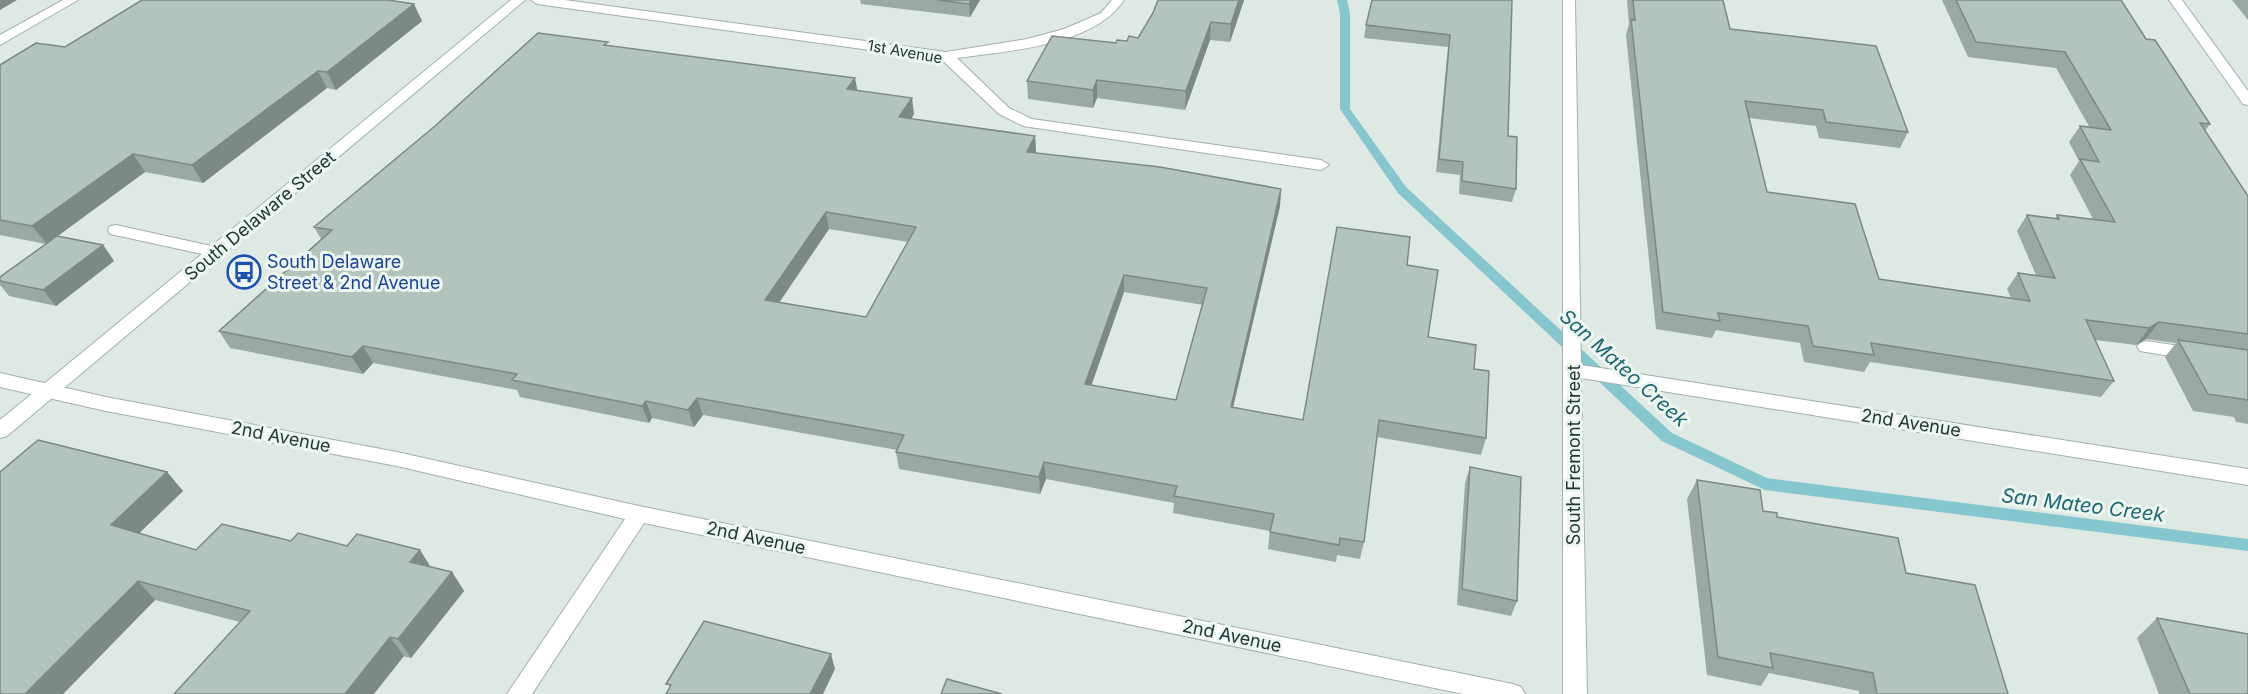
<svg xmlns="http://www.w3.org/2000/svg" width="2248" height="694" font-family="Inter,sans-serif">
<style>
.lines{fill:none;stroke-linecap:round;stroke-linejoin:round}
.stream{fill:#85c6cf;fill-rule:evenodd}
.service-casing{stroke:#a1b0aa;stroke-width:2}
.minor-casing{stroke:#a1b0aa;stroke-width:2}
.secondary-casing{stroke:#9db5ab;stroke-width:2}
.service{fill:#fff;fill-rule:evenodd}
.minor{fill:#fff;fill-rule:evenodd}
.secondary{fill:#fff;fill-rule:evenodd}
.wall{fill:#9aa9a2;fill-rule:evenodd}
.shaded-wall{fill:#7d8984}
.building{fill:#b3c4bc;stroke:#7d8984;stroke-width:1.5;fill-rule:evenodd}
.labels{text-anchor:middle;stroke-width:6;stroke-linejoin:round;paint-order:stroke}
.far-street-label{font-size:15px;fill:#203831;stroke:#eef6f2}
.street-label{font-size:18px;fill:#203831;stroke:#eef6f2}
.transit-label{font-size:18px;fill:#164399;stroke:#eef6f2;text-anchor:start}
.water-label{font-size:20px;font-style:italic;fill:#1b6872;stroke:#eef6f2}
</style>
<rect width="100%" height="100%" fill="#dee9e3"/>
<g class="lines">
<path class="stream" d="M1337,0h10l3,13v96l56,78 266,246 95,45 481,61v12l-483,-61 -103,-49 -264,-248 -58,-84v-96z"/>
<defs>
<path id="service" d="M116,225l100,22 8,5 -8,5 -106,-23 -2,-4 2,-4z
M2146,341l48,7 6,2 3,4 -3,4 -6,2 -54,-9 -3,-4 3,-4z"/>
<path id="minor" d="M63,0h15l-78,45v-10z
M531,0h34l381,52 81,-13 37,-10 37,-16 11,-13h12c-30,46 -117,51 -167,58l52,50 23,11 289,41 8,5 -8,5 -298,-44 -24,-12 -57,-54 -405,-56z
M1563,0h12l6,365 667,104v16l-667,-107 6,316h-24z
M2169,0h13l66,91v14l-5,-1z
M0,373l106,24 291,55 242,54 874,178 8,3 4,7h-62l-819,-171 -112,171h-25l118,-175 -228,-53 -291,-55 -106,-24z"/>
<path id="secondary" d="M511,0h14l-518,436 -7,2v-18z"/>
</defs>
<use href="#service" class="service-casing"/>
<use href="#minor" class="minor-casing"/>
<use href="#secondary" class="secondary-casing"/>
<use href="#service" class="service"/>
<use href="#minor" class="minor"/>
<use href="#secondary" class="secondary"/>
</g>
<path class="wall" d="M860,0h120l-10,17 -109,-13z
M1244,0l-14,42 -20,-2 -25,70 -88,-12 -4,10 -65,-9 -1,-18 100,-40 11,-3z
M1512,0l-4,136 8,53 -4,13 -53,-8 1,-19 -24,-3 12,-125 -84,-9 2,-13z
M1627,0h96l7,29 178,103 -8,16 -81,-10 -3,-12 -67,-8 18,74 112,87 132,19 -4,-9 11,-16 18,2 -19,-44 10,-16 28,4 2,-4 36,4 -23,-44 9,-14 -10,-19 11,-16 10,2 -34,-60 -88,-11 -26,-57h179l25,39 64,85 -5,7 43,65v228l-12,-2 -2,-5 -41,-6 -28,-54 11,-14 -30,-4 -10,6 -41,-5 19,41 -13,16 -231,-35 -6,10 -60,-10 -4,-19 -84,-13 -4,8 -56,-9 -30,-294 3,-11z
M2232,0h16v20z
M422,21l-86,69 -9,-2 -124,95 -58,-11 -88,64 46,9 11,16 -58,45 -47,-10 -9,-11v-8l46,-33 -46,-9v-170l65,-18z
M609,46l248,44 57,24 -3,5 124,17 1,17 245,36 -1,17 -47,202 70,12 104,-155 21,72 46,32 12,69 -5,17 -104,-18 -13,105 -4,17 -23,-4 -1,7 -68,-13 2,-18 -97,-18 1,-10 -128,-24 -6,15 -141,-25 -3,-17 1,-2 -194,-35 -9,12 -42,-9 -3,5 -129,-26 -3,-7 -144,-27 -10,11 -133,-26 -11,-17 102,-92 -7,-12zM829,229l79,13 -42,75 -87,-14zM1124,292l79,13 -27,95 -85,-15z
M1470,467l47,134 -6,15 -54,-11 8,-122z
M167,472l16,19 -44,42 57,17 95,-9 139,26 22,5 12,19 -53,67 -171,-36 -85,-22 -92,94h-63z
M1697,480l66,31 143,62 102,121h-149v-3l-90,-18 -8,13 -54,-11 -20,-176z
M2157,618l91,76h-89l-22,-56z"/>
<path class="shaded-wall" d="M0,0h17l-17,10z
M971,0h9l-10,17 -1,-13z
M1239,0h5l-14,42 1,-18z
M414,4l8,17 -86,69 -9,-18z
M1211,22l-1,18 -25,70 1,-19z
M318,71l9,17 -124,95 -11,-18z
M855,78l3,16 -11,-5z
M1097,80v18l-4,10v-18z
M912,98l2,16 -12,20 -3,-17z
M1035,136l1,16 -8,17 -1,-17z
M133,154l12,18 -98,72 -15,-18z
M1281,189l-1,17 -51,218 2,-17z
M826,212l3,17 -60,88 -4,-17z
M103,245l11,16 -58,45 -13,-16z
M1124,275v17l-38,109 -1,-17z
M2159,322l-13,17 -10,6 13,-17z
M363,346l10,17 -10,11 -11,-17z
M697,398l6,17 -9,12 -6,-17z
M646,401l6,17 -3,5 -7,-17z
M1044,462l2,17 -6,15 -1,-17z
M167,472l16,19 -55,53 -17,-19z
M420,550l12,19 -22,-7z
M452,572l12,19 -53,67 -13,-19z
M138,581l17,19 -92,94h-38z
M390,637l14,19 -30,38h-29z
M831,654l4,15 -12,25h-13z"/>
<path class="building" d="M142,0h246l26,4 -87,68 -9,-1 -126,94 -59,-11 -101,72 -32,-6v-155l36,-22 29,4z
M938,0h33l-2,4z
M1158,0h81l-8,24 -20,-2 -25,69 -89,-11 -4,10 -66,-9 25,-45 64,7 1,-3 10,1 2,-5 9,2 15,-25z
M1372,0h140l-4,136 9,1 -1,52 -54,-8 1,-19 -24,-3 11,-124 -84,-10z
M1633,0h90l7,29 146,17 32,86 -82,-10 -3,-12 -78,-9 22,91 88,12 24,75 151,22 -12,-28 37,5 -28,-63 32,4 -2,-4 58,7 -35,-63 19,3 -19,-36 31,4 -46,-78 -89,-10 -20,-42h165l25,39 9,1 55,84 -10,-1 48,73v138l-89,-12 -10,6 -63,-8 28,61 -243,-38 3,12 -61,-9 -5,-20 -90,-13 2,8 -57,-9 -32,-293 4,1z
M538,33l70,9 -4,3 251,33 -8,11 65,9 -13,19 136,19 -8,16 133,15 121,22 -50,218 72,13 34,-193 73,10 -3,28 31,5 -10,67 48,8 -2,24 15,2 -3,67 -107,-18 -15,122 -24,-4 -1,7 -69,-13 4,-18 -100,-18 3,-10 -133,-24 -5,15 -143,-25 8,-17 -207,-37 -9,12 -42,-9 -4,5 -130,-26 5,-6 -154,-28 -11,11 -133,-26 113,-101 -18,-3 121,-101zM826,212l90,15 -50,90 -101,-17zM1124,275l83,13 -31,112 -91,-16z
M57,236l46,9 -60,45 -43,-9v-4z
M2178,340l70,10v50l-40,-6z
M38,440l129,32 -56,53 85,25 26,-26 69,17 7,-8 49,13 10,-12 63,16 -10,12 42,10 -54,67 -8,-2 -45,57h-171l76,-83 -112,-30 -113,113h-25v-222z
M1470,467l51,10 -4,124 -55,-12z
M1697,480l63,10 3,21 14,2v4l121,21 8,35 69,12 33,109h-131l-4,-21 -103,-20 3,15 -55,-11z
M2157,618l91,16v60h-58z
M704,621l127,33 -21,40h-144l5,-9 -5,-1z
M947,679l55,15h-61z"/>
<defs>
<symbol id="bus-ring" viewBox="-11 -11 22 22"><circle r="9.5" fill="#eef6f2" stroke="#1a4fb4" stroke-width="1.5"/><path d="M-5-6H5V4H4V6H2V4H-2V6H-4V4H-5ZM-3.5-4V0h7V-4ZM-3.5 1.2v1.5H-2V1.2ZM2 1.2v1.5H3.5V1.2Z" fill="#1a4fb4"/></symbol>
</defs>
<g fill-rule="evenodd">
<use href="#bus-ring" x="225" y="253" width="38" height="38"/>
</g>
<g class="labels">
<g class="far-street-label">
<text transform="translate(905 52) rotate(10)" y="5">1st Avenue</text>
</g>
<g class="street-label">
<text transform="translate(260 216) rotate(-40)" y="6">South Delaware Street</text>
<text transform="translate(1911 423) rotate(9)" y="6">2nd Avenue</text>
<text transform="translate(281 437) rotate(11)" y="6">2nd Avenue</text>
<text transform="translate(1574 455) rotate(-90)" y="6">South Fremont Street</text>
<text transform="translate(756 538) rotate(12)" y="6">2nd Avenue</text>
<text transform="translate(1232 636) rotate(12)" y="6">2nd Avenue</text>
</g>
<g class="transit-label">
<text x="267" y="268">South Delaware<tspan x="267" dy="21">Street &amp; 2nd Avenue</tspan></text>
</g>
<g class="water-label">
<text transform="translate(1624 368) rotate(42)" y="7">San Mateo Creek</text>
<text transform="translate(2083 505) rotate(7)" y="7">San Mateo Creek</text>
</g>
</g>
</svg>
